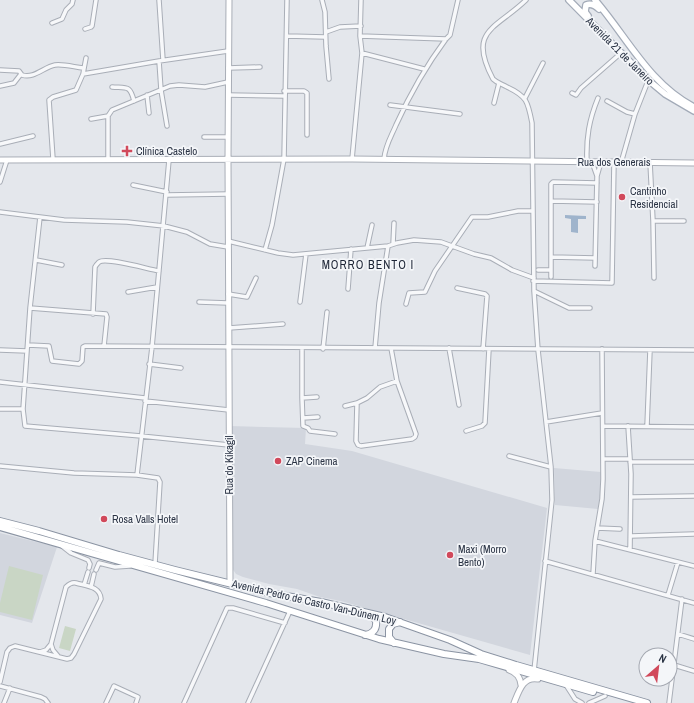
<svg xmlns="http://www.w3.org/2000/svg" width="694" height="703" font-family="'Archivo Narrow',sans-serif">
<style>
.built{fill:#d2d6de}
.green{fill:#c9d6c5}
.water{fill:#9fb4cc}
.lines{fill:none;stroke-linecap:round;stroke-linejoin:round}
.street-casing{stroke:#a9aeb7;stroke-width:5.5}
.secondary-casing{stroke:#a9aeb7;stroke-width:7}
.primary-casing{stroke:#a3abb8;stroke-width:8}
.highway-casing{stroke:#8b94a3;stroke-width:8}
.street{stroke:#f7f8fa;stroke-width:3.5}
.secondary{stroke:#fff;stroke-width:5}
.primary{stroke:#fff;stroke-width:5.5}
.highway{stroke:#fff;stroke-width:6}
.poi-dot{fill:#d1495b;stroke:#f4f6f9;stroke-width:1.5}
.labels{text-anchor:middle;stroke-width:3.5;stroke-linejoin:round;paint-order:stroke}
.street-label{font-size:11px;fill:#2b3445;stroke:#f4f6f9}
.poi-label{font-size:11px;fill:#2b3445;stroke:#f4f6f9;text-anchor:start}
.neighbourhood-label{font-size:12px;letter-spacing:1px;fill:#1d2536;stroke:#f4f6f9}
</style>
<rect width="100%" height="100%" fill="#e4e7ec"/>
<path class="built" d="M229,426l77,2 -1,16 47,7 195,57 -17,147 -189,-54 -21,-4 -23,-8 -28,-5 -26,-7 -7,-3 -4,-6z
M554,468l47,4v18l-3,19 -43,-4z
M0,533l57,14 -25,76 -32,-8z"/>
<path class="green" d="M9,566l34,9 -11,45 -32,-8v-9z
M65,626l11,3 -6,22 -11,-3z"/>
<path class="water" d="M565,215l21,1v3h-8v14l-7,-1v-13l-6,-1z"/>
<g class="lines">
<defs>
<path id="street" d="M159,0l4,60
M322,0l3,12 1,34 3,33
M526,0c-30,29 -59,30 -33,79 4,4 9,5 14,8 20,9 21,15 25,36l2,168 4,59 13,117 1,33 -18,171
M52,23l10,-4 4,-9 6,-6 1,-4
M85,29l6,-2 1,-1 4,-26
M326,32l14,-5 21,-1
M287,36l38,1
M360,36l86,3
M362,53l62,16
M159,61l2,29 6,36
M228,68l32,-1
M0,70l19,1 3,4c12,4 22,-8 33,-10 9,-1 19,2 28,3
M83,74l76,-13 69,-10
M0,86l14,-3 7,-9
M112,87c15,1 18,-2 22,14
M284,91h20l3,2v42
M572,93l4,2 5,-7 40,-35
M147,95l2,18
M228,95l56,1
M525,98l18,-35
M607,101l20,11 8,2
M494,103l5,-20
M390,105l70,9
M91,119l17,-3
M204,137h24
M0,144l33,-8
M53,159l-4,-59 4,-3 23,-7 7,-16 3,-16
M108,159v-43l4,-6 58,-24 9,-1 26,2 23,-5
M352,159l10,-106 -2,-17 1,-36
M384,159c1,-13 7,-22 12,-34 14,-31 30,-59 50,-86l4,-4 8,-35
M587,162c-1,-24 2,-42 11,-64
M592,162l5,14
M650,162l3,59 1,57
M621,163l14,-49 13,-33
M0,182l7,-22
M133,185l34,7
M167,195l61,-1
M551,201l46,1
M0,212l64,8 63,2 37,4 23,6 23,12 18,3
M40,217l-10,91 -7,101 2,17 116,10 88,9
M653,221h31
M228,241l50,12 15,2 95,-9 9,-3 17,-3 27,2 33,12 17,4 21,12 22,8
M393,244l1,-21
M367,248l5,-23
M265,250l7,-25 12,-66 3,-159
M551,257l44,1
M36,260l26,5
M595,266l2,-90 4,-14
M538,270h13
M551,277v-93l2,-2 44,1
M533,281l79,2 2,-121
M457,288l28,6 2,2 -4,53
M348,289l3,-40
M534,291l35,17h21
M128,292l29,-5
M228,294l19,3 9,-19
M199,302l29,1
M300,302l6,-48
M406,304l3,-11 16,-1 10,-21 37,-54h16l30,-6h14
M30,308l76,6 1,3 -3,29
M93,314l2,-47c1,-2 2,-3 4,-5 8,-5 48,7 60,9
M229,328l54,-4
M28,345l21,1 3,15 27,3 3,-3 1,-14 2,-1 609,4
M302,348v50l1,28 5,2 2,3 25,3
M375,348l4,-45 9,-57
M449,348l10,57
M323,349l4,-37
M0,350l27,1
M149,364l32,4
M0,382l145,16
M302,398l15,-1
M145,401l84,9
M357,403l-1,38 2,4 3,1 51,-7 3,-2 1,-3 -19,-53 -6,-33
M345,406l12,-3 10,-5 13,-11 17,-6
M0,409h23
M303,418l15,-1
M546,422l56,-9
M603,426l91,1
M628,426l3,48 -1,75
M647,426l3,-76
M466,431l16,-5 3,-3 4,-74
M509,456l42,11
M603,459h26
M630,462h64
M0,466l74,7 63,2 21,3 2,4 -5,82
M137,475l15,-128 17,-187
M631,497l63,-1
M597,528l23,1
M631,536l63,-2
M595,541l99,25
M62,546l9,7 17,7 2,4 -1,4
M545,561l149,42
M96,570l3,-7 16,4 15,-1
M593,574l2,-33 7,-42 1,-20 -1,-130
M84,585l4,-13
M91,587l3,-13
M668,595l10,-33
M678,634l16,5
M51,644l2,6 5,6
M674,665l20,6
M0,682l7,-30 3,-4 5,-2 52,13 4,-1 3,-4 27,-55c-1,-13 -15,-13 -25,-16 -4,-1 -7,1 -10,4l-15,57 -5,6 -6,2
M566,685l9,14 7,4
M0,686l41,11 4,2 3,4
M4,703l6,-15
M106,703l8,-17 24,11 -2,6
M184,703l43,-95h6l52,15
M248,703l42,-92
M589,703l16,-7
M669,703l13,-104"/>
<path id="secondary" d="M229,0l-1,160 2,422
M0,160l352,-1 342,4
M509,670c8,3 11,7 12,15
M514,703c5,-12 9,-27 24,-24"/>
<path id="primary" d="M569,0l78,79 18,15 29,17
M595,0c32,37 54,84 99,107
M588,16l-3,-4 1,-7c5,-2 9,0 13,4"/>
<path id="highway" d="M0,521l39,10 80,24 56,15 94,23 52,9 64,15 65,23 31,14 35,11 131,38
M0,527l266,76 113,36 65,15 35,5 114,33
M365,635c8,-1 12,-6 11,-14l-4,-6
M394,643l-5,-6v-8l4,-5 7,-2"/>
</defs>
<use href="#street" class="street-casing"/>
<use href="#secondary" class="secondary-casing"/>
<use href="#primary" class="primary-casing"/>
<use href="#highway" class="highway-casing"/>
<use href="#street" class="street"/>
<use href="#secondary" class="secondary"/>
<use href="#primary" class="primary"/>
<use href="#highway" class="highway"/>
</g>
<g class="poi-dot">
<path d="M125 145h4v4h4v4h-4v4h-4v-4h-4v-4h4z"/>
<circle cx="622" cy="197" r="4"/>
<circle cx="278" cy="461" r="4"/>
<circle cx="104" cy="519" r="4"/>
<circle cx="450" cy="555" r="4"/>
</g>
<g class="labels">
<g class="street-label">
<text transform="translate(620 51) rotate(45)" y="4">Avenida 21 de Janeiro</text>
<text x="614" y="166">Rua dos Generais</text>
<text transform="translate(229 465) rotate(-90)" y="4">Rua do Kikagil</text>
<text transform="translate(314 602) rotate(13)" y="4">Avenida Pedro de Castro Van-Dúnem Loy</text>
</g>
<g class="poi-label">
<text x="136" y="155">Clínica Castelo</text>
<text x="630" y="195">Cantinho<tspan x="630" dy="13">Residencial</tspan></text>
<text x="286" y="465">ZAP Cinema</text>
<text x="112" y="523">Rosa Valls Hotel</text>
<text x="458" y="553">Maxi (Morro<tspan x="458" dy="13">Bento)</tspan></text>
</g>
<g class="neighbourhood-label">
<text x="368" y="269">MORRO BENTO I</text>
</g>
</g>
<g transform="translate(658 667) rotate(28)"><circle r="19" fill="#f4f6f9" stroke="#a4a8b1"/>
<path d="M0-3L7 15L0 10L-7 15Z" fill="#d1495b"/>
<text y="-6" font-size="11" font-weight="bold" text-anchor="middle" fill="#2b3445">N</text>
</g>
</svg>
